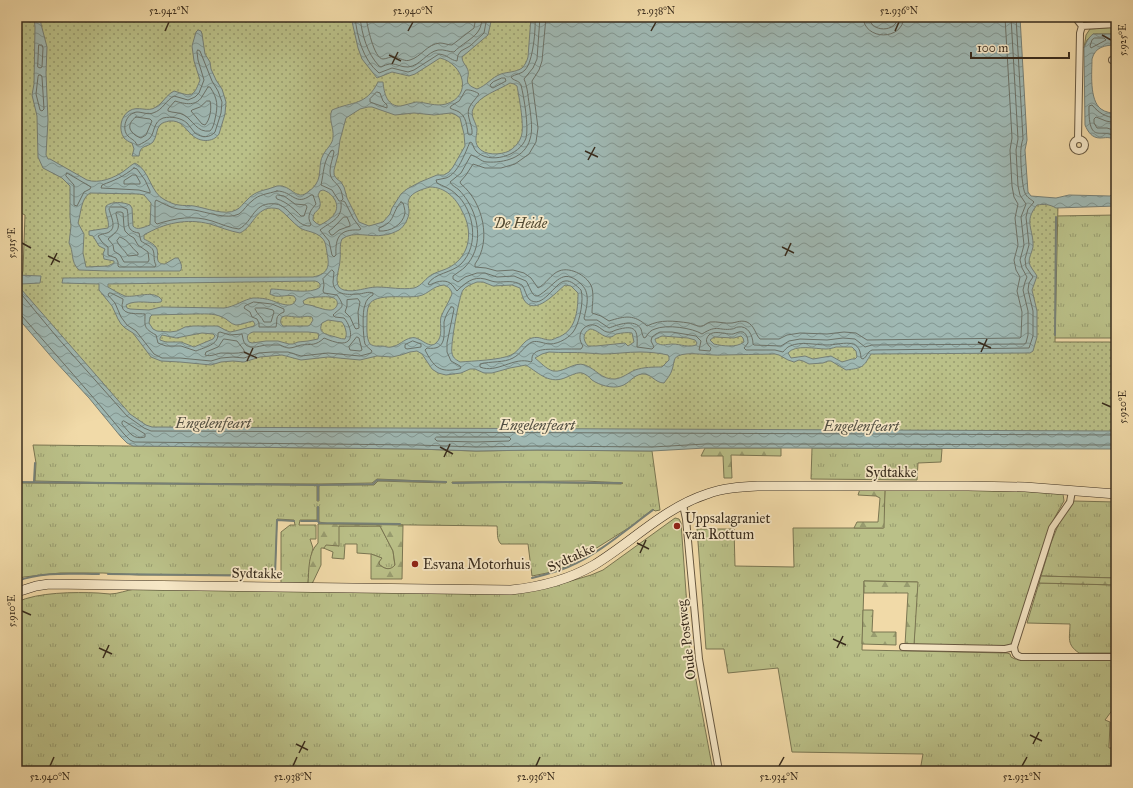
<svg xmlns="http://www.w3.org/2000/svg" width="1133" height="788" font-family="'IM FELL Great Primer',serif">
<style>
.grass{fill:url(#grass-tufts);stroke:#7a7652;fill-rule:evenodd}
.forest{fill:url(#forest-firs);stroke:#7a7652}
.park{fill:url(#park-dots);stroke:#7a7652}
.water{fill:url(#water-waves);stroke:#768077;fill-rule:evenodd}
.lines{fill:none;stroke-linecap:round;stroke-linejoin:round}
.shore{stroke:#6c7268;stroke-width:1}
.stream{stroke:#768077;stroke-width:2}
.street-casing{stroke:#675840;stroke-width:8}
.secondary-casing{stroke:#392c1d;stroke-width:10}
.street{stroke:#f6e7c6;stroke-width:6}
.secondary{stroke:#f6e7c6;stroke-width:9}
.ticks{fill:none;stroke:#392c1d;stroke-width:1.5}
.poi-dot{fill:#8f2418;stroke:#f6e7c6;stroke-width:1.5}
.labels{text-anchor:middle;stroke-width:3.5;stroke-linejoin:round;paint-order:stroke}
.park-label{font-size:14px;font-style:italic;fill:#534a32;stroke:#f6e7c6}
.street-label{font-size:14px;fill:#392c1d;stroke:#f6e7c6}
.poi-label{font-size:14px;fill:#392c1d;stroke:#f6e7c6;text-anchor:start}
.water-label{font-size:15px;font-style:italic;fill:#524f42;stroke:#f6e7c6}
.neatline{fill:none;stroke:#392c1d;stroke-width:1.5}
.ticks-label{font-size:10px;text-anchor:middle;fill:#392c1d}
</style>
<defs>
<pattern id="grass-tufts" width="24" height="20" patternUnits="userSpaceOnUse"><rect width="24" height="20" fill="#bac088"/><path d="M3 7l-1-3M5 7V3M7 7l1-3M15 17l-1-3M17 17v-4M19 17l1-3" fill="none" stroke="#989c6f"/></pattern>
<pattern id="forest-firs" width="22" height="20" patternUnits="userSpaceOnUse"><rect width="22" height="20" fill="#bac088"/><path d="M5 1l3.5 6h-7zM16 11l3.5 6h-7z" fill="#989c6f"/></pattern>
<pattern id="park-dots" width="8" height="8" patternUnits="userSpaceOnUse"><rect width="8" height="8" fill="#bac088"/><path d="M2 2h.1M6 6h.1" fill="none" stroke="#989c6f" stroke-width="1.8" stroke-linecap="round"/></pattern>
<pattern id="water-waves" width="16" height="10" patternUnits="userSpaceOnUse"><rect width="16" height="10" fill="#9fb8b3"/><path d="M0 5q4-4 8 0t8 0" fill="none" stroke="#839691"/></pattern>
</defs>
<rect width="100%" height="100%" fill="#f1daa8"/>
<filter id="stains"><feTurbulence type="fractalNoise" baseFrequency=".005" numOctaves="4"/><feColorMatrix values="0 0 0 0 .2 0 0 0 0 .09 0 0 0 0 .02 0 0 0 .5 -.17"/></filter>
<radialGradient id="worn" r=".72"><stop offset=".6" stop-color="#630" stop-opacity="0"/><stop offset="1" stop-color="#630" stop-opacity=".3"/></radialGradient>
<path class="grass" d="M1116,27v7h-23l-6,6 -3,8 2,-13 4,-6z
M1116,215v123h-72l11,-122z
M33,445l384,4 59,2 61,-1 115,1 8,59 -5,1 -2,-2 -23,18 -62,39 -21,7 -15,3 -4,-32h-27c-5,-5 -3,-12 -4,-18l-167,-2 -11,-2v-15h-2v13h-17l-1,5h17v14h-6l3,9 -3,13 -2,22h-27v-51l9,-7h5l-1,-5 -17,-1 -2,56h-136l-36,-2h-43l-36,4 -7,2v-96l300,2v16h2v-16h55l4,-4 68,2 1,-1 -70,-3 -5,4 -54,1 -202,-1 -81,-2 1,-18zM585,481l38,2 -2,1 -103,-2 -66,1v-1z
M812,448l130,1 -1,13 -23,1 -1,17 -106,-1z
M885,489h46l118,3 14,2 1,7 -9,16 -8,20 -34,105 -2,2 -6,2 -91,-1 3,-63 -53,-1 -2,69 145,3 3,1 1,3 4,2h101v46l-11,15 5,2 -1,26h7v23h-196l3,-17 -131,-2 -14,-84 -50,5 -4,-24h-18l-9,-120h37l1,37 59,1 -1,-39h90z
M1073,501l43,1v76l-75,-2 10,-33 8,-20z
M675,518l4,1 2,4 9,125 23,123h-696v-52h4v-31h-4v-86c21,-10 58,-10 81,-9 4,0 8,1 12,1 8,0 17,-4 25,-5l412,-1 44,-13 12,-5z
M339,526h41l13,25 2,15c-5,5 -11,3 -16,-2v-2l2,-4 -10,-4 -14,-1v-9h-12l-1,15 -12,-1 1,-6 -12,-5z
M1039,583l77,2v68h-37c-13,-9 -9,-15 -9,-29l-43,-1z"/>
<path class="forest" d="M705,448h76v8l-50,-1 1,23h-8l-1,-22h-22z
M860,489h25l-1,39h-30l3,-6h21l2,-24 -4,-2 -18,-1z
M318,524h12l73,1 -1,54h-31v-25l11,4 -3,4v2c5,5 11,7 16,1l-2,-14 -13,-25h-41v20l-13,-1 -2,3h-3v17l-9,19h-4c1,-15 0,-31 10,-41z
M1041,576l75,2v7l-77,-2z
M864,581l54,1 -4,63h-9l3,-52h-44z
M863,610h10l-1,22h24v13l-34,-1z"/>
<path class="park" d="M17,17h542l467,184 32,3 -3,138h61v90l-966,-4 -22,-13 -110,-126 5,-18 2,-56 -8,-4z"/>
<path class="water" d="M34,17h7v7l6,23 -1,26 2,47 -2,35 2,4h2l37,21c12,4 27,-2 37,-9 4,-3 7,-6 11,-8 15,7 15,30 30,37 4,2 10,5 14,5 5,1 10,0 15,1 12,2 31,10 42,4 5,-2 7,-7 11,-10 6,-7 13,-9 21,-11 3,-1 6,-2 9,-3 15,-2 19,17 32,5 3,-2 5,-4 7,-7 6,-9 2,-20 7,-29 3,-6 10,-11 10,-18 1,-10 -5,-18 -1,-27 21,-9 34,-4 46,-28h5c1,11 4,25 18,24 5,-1 10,-3 15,-4 10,0 19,5 30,2 27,-8 18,-40 -6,-46l-25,16 -6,2 -17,-4 -15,6 -15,-19 -4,-11 -7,-31h141l-4,18 -26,22c0,5 3,7 5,11 5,9 -7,15 10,21 9,-3 15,-12 24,-15 6,-2 16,-2 21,-6 3,-3 5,-7 6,-11l3,-40h345c5,4 11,3 16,0h128l7,123 -2,10 3,42 3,4 25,2 13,-3 41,1 4,-3 2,-5v18l-60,2c-7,-4 -12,-4 -19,-3 -14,17 -3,24 -4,42 -1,5 -4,10 -4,15 1,5 5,9 8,14l-5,14 5,21v26l-4,14 -3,2 -159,1c-8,14 -9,14 -25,16l-15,-9h-3l-5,2 -14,1 -6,-3 -4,-1 -5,2 -6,-2 -9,-5 -4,-1c-18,0 -35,1 -53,1 -11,1 -35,-4 -44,1 -5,2 -4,9 -6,14 -1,4 -5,9 -8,13 -9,0 -13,-10 -22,-9 -9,1 -13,10 -21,12 -9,3 -22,-1 -29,-6 -3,-3 -6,-6 -10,-7 -5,-1 -10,2 -15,4 -17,8 -27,-3 -41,-12l-16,3 -18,5h-8l-9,-4h-5l-9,4 -15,2 -8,-2 -6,-4 -10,-15 -5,-3 -7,1 -9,3 -9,2 -15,-1 -17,4 -32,-3 -27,3 -19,-5 -22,2 -16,5 -11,-1 -12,1 -10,3 -31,-3 -19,-1 -10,-4 -18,-24 -8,-5 -4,-4 -3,-5 -6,-13 -13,-16v-6l-37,-1 1,-5 250,-1c15,-3 17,-10 14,-24 -1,-6 -1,-11 -5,-15 -7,-7 -15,-6 -22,-10 -8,-6 -14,-14 -21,-19 -23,-6 -24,17 -39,24 -11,-2 -20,-6 -30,-9 -23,-6 -46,-1 -66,11v4c4,2 11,5 13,10 2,7 -3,15 8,15l10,-6h3c3,4 5,10 2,13h-71l-30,-1c-9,-8 -5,-19 -10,-27l2,-17 -1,-9v-31l-8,-8 -19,-10 -5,-11 -1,-41 -5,-21 2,-11 1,-57zM510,83l4,1 3,2c2,11 8,42 4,51 -2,6 -7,11 -12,14 -8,4 -25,5 -31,-4 -4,-6 -1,-12 -1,-18 -1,-7 -7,-13 -4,-20 5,-13 26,-19 37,-26zM368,107h4l23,8 19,-2 20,2 8,-1 9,-1 5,2 4,3 4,16 1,12 -12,21 -4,5 -5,3h-7l-17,7 -13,7 -6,5 -9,14 -2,6 -7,8 -14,4 -10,-4 -12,-24 -3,-11 -3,-5 -4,-3 -3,-4v-5l4,-15 2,-15 6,-22 14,-9zM430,187c15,0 26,11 32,24 11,19 9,44 -12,56 -5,3 -11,4 -17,7 -7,3 -11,12 -19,14 -12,2 -25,-1 -37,-1 -11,0 -22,6 -33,3 -1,0 -4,-2 -5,-3 -5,-7 1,-19 1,-27 1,-8 -1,-14 2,-21 12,-9 28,-1 42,-4 5,0 11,-3 15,-5 5,-3 10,-12 10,-18 0,-5 -2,-8 0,-13 3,-7 14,-10 21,-12zM323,190c6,2 9,5 12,10 6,12 -5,20 -15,25l-4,-2 -3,-3c0,-10 6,-8 7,-14 1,-3 -1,-8 -2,-11l2,-4zM90,193l49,1 5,1 7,8 -1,22c-6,2 -13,6 -17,1l-1,-18 -2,-3c-7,-3 -18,-4 -24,1 -2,8 4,14 2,22l-19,3v4l4,1 6,10 6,3 -2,5 1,5 10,2v2l-6,3 -22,1 -3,-14 1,-19 -6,-11c3,-10 3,-25 12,-30zM315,281l3,1 2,2v3c-8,8 -37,2 -49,2l-1,5c7,5 16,0 24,2l2,3c-3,13 -22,1 -30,0 -4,-1 -9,-1 -13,-1 -8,1 -19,9 -29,10l-63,-1 -12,3 -19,-1 -3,-1 -1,-3c10,-6 24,-1 35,-3l1,-2c-8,-11 -26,-2 -37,-4 -5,-2 -12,-6 -17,-9v-3zM477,282h6l10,4 19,-1 8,3c1,3 2,8 4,12 11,17 32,-8 41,-15l6,1 7,7c0,18 -2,39 -22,45 -2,1 -4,2 -6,2 -6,0 -11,-4 -18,-2 -9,2 -12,13 -21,17 -10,5 -39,6 -51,7 -5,-3 -7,-4 -8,-9 -2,-6 7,-57 11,-63 3,-4 9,-6 14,-8zM444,285c5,2 7,4 8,9 -3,8 -8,15 -11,23 -2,8 3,19 -5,26 -7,7 -17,-8 -25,-5 -7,1 -12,8 -20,9 -3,1 -6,-1 -9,-1 -5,0 -7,1 -12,-2 -4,-6 -3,-17 -3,-24 0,-5 0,-11 2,-15 6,-13 38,-6 50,-9 10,-2 13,-10 25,-11zM318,297c4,0 11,-1 16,1 7,4 2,13 -5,12 -4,0 -9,-2 -13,-3 -4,-2 -8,-2 -12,-3l-1,-3 5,-3zM193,314c10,0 21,-1 29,3 6,2 8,7 14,8 6,0 11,-3 17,-4l2,3 -1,2 -19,5 -5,1 -5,-2 -7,-4h-25l-8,1 -8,4 -7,1 -13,-1 -4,-2 -4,-6 1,-6 2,-2zM285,316c5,0 8,1 12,1 5,1 9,-2 15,0l1,3 -3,5 -2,1h-25c-3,-3 -3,-5 -1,-9zM328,320l14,2c3,4 6,12 3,17 -5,0 -8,-2 -13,-3 -8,-2 -14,-4 -10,-13zM590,329c7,0 13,9 20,8 3,0 4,-2 6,-3 6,-1 11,-2 16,-1l2,9 -6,4 -3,-3 -29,3h-8c-6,-7 -5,-13 2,-17zM253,332h55l9,1 2,1 -1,5 -10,2 -10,1 -5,2h-4l-11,-3h-12l-14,2 -3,-1c-3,-5 -2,-8 4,-10zM202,333l11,1 2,2 -2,3 -19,8 -13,-5h-15l-6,-2v-2l2,-3 14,3zM662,336l26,2 7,2 2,3 -1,2c-8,3 -15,-1 -24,-1 -4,0 -9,2 -13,0 -3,-1 -3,-1 -4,-5zM741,336l2,2 1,4c-8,6 -21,4 -30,2l-4,-4 4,-3 20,1zM836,347h16l4,4 1,6 -2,2h-3l-10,3 -11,-6 -18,3 -8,-3 -14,2 -3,-5c7,-9 28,-4 38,-4 3,0 7,-1 10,-2zM549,352c13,1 25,0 38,1 5,0 10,1 15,1 13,0 25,-2 38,-2 9,0 19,1 28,3l1,2v3l-7,7c-9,0 -18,0 -27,3 -7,3 -12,8 -20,9 -13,1 -19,-10 -30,-14 -11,-4 -21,8 -32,6 -7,-2 -13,-9 -18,-13l7,-4z
M198,30l3,1 1,3 3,20 5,8 1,7 5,11 6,9 4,13 -1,12 -6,20c-6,9 -20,8 -27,1 -8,-7 -10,-15 -23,-14 -3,1 -6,1 -9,4 -4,4 -3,12 -7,17 -6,6 -13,2 -14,14h-7l2,-7 -2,-6c-3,-1 -6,-3 -8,-5 -6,-9 -3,-22 5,-27 9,-6 19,2 27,-4 8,-5 9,-11 18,-16 17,5 19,8 26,-11l-6,-19 -2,-15 4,-14z
M1093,34h23v11c-11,0 -21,2 -24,14 0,13 -3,41 9,50 4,3 10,4 15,5v60l-1,-27 -4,-9c-5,-1 -6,0 -11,0 -8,0 -12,-6 -15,-13l-1,-77c2,-5 4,-10 9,-14z
M17,275l24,1 -1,7 -19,1v5l109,125 16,11 6,2 964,4v18l-341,-1h-70l-53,3 -115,-1 -61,1 -59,-2 -284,-3 -6,-3 -6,-6 -32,-39 -35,-38 -37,-43z"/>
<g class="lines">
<path class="shore" d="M355,17c2,20 8,43 24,56l13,-5 16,4 6,-2 25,-16c9,1 11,6 18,7l1,-6 3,-4 9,-5 14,-13 3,-16
M360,17c2,18 7,36 19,49l2,1c14,-7 15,0 27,0 12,-1 19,-15 30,-17 6,-1 11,2 16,2 6,-7 21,-14 25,-22 2,-3 3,-9 3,-13
M366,17c1,8 8,42 17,42 4,0 7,-3 12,-2 5,1 10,5 15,3 11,-3 17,-16 30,-17 4,0 8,2 12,2l22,-17 2,-11
M535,17c1,12 -2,45 -10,53 -3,4 -10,4 -14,7 2,4 8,3 10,8 3,12 8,42 5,53 -6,18 -37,27 -50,13 -2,-2 -3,-6 -4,-8l-2,-1c-5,11 -12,32 -24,36 -3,1 -7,1 -10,2l1,3c6,3 14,6 19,11 18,16 24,51 5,70 -9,9 -27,9 -33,20l2,1c5,-3 14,-6 20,-2 3,2 5,6 7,8 8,-8 16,-15 28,-12 4,1 8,3 12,3 10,0 16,-2 25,3 3,4 4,11 7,14 13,12 26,-17 36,-18 6,-1 12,5 16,9 3,9 -1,30 -6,39 -4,8 -16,15 -25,15 -6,0 -12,-4 -18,-2 -7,3 -11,12 -19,16 -9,5 -22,3 -33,6v3c17,7 34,-11 51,-5l1,-1c-2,-15 21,-11 30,-12 6,0 13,0 19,0l2,-3c-3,-4 -4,-9 -2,-14 3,-6 10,-9 16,-6 4,2 6,5 10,6 4,1 6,-1 9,-2 20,-6 22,0 21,17l15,2 2,-2 -3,-6 1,-4 4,-3 4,-2h12l24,4 5,5 -2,9 11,1 1,-3c-2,-2 -6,-6 -4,-10 4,-10 19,-3 26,-4 4,-1 6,-3 10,-2 4,2 5,7 5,11l-4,5 2,2h29l8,2c2,-2 4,-5 7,-6 11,-5 25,-1 37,-1 14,0 33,-9 34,13l2,1c4,-2 4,-7 9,-9l157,-2 4,-12v-25l-5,-21 1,-7 4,-6 -7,-10 -1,-8 4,-14 -3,-28 2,-8 6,-7c-3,-3 -7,-4 -9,-9 -3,-5 -5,-38 -4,-44 0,-3 1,-7 2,-10l-7,-122
M540,17l-3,42 -4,9 -9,11c4,9 4,20 6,30 1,10 3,21 0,30 -5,19 -26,24 -43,23 -6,0 -10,-6 -16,-7l-10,18 -11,9c2,4 6,5 9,8 3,3 6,7 8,10 13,20 16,48 -2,67 -3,3 -8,6 -12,9v3l5,3 7,-5 12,-4h8l12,4 17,-1 12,5c3,4 6,15 10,15 2,0 4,-1 5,-2 15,-10 21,-27 39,-11 11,9 7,23 4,35l1,2h12l12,8c8,-3 26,-10 32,1 1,3 1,6 3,9l2,-1c2,-4 5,-7 9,-8 11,-5 38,-1 47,5 16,-10 16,-3 30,-5 2,0 4,-2 6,-2 10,-2 15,9 15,17l1,1 27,1 8,-5 11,-2 27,1 16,-2 12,1 10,8 7,-2 152,-1 2,-1 2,-8v-24l-5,-21 2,-8 2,-5 -5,-9 -2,-8 4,-15 -3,-28 5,-13 -6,-9 -2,-9 -2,-36 2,-11 -7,-122
M546,17l-4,44 -3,9 -7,11 6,47 -2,14 -7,12 -14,10 -14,4h-16l-12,-4 -7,11 -6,7 1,2c22,18 31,57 14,80v3l11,1 11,3 16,-1 11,3 7,5 7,10c8,-4 13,-14 21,-17 12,-5 30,6 33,17 2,8 0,17 0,25l9,3 8,5c16,-5 25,-7 38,5 14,-7 27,-5 42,-3 4,1 9,4 13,3 2,0 5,-3 8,-4 7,-1 15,2 22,1 6,-1 9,-3 15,-1 8,4 8,12 13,17h19l8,-4 13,-2 27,1 17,-2 12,1 11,7 153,-2 1,-1 1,-25 -5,-21 3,-14 -4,-7 -2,-10 4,-15 -3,-27 3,-14 -4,-7 -2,-11 -2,-36 2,-12 -7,-121
M863,17c1,24 40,24 41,0
M869,17c1,16 28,16 29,0
M1095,38h9l2,2 -15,8 -1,-2 2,-6z
M39,45h3l1,3 -1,19 -2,1 -2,-1z
M198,50l2,1 12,30 6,10 4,11 -1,11 -6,19c-5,6 -13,6 -20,1 -3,-3 -5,-7 -8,-10 -6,-5 -15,-7 -24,-5 -10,4 -8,14 -13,20 -3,3 -8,5 -11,7h-2c-3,-6 -5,-5 -9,-9 -7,-7 -2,-23 9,-24 5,0 11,3 16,1 10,-3 13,-13 21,-17l14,4 7,-3 4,-4 5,-13 -6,-20 -1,-8z
M39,75h2l1,2 2,32 -2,2 -2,-1 -4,-16 2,-17z
M502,78h3l1,3 -13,7 -2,-1 -1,-2 3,-3z
M208,87h2c8,12 8,19 5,32 -1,5 -2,9 -5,12 -13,2 -17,-11 -26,-16 -5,-3 -11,-2 -16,-4v-2l7,-8c10,3 22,6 28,-6 2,-3 3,-5 5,-8z
M466,90c3,-1 11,2 13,4 -3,5 -8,9 -10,14 -3,9 4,17 3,26l-2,1 -2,-1c-1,-8 -2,-18 -9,-22 -3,-2 -6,-2 -9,-4l1,-2 8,-5z
M377,92l3,1 3,8 4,4v3l-17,-6v-3z
M207,101h3c2,7 0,19 -5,24l-3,-1 -11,-13 1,-1 8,-3z
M136,117l14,2 2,2 -6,14 -5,3c-3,-1 -7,-3 -9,-6 -5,-5 -1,-12 4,-15z
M1116,118c-11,-1 -17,-5 -24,-13l-3,1c-1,45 17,16 27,34
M1116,123l-10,-2 -10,-4 -2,2v4l3,5h10l9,3
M331,151l2,-1 1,2c-1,6 -4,13 -4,19 0,9 5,10 9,16 3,4 3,8 4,12l-2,2h-2l-7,-11 -11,-5c3,-13 2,-23 10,-34z
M134,168l3,1 8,11 5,11v2l-11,-3 -38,-2 1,-3c13,-5 21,-8 32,-17z
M67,173l24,14 -1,2 -6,3 -7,14 -3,-1v-20l-8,-9z
M133,175h3l4,7v2h-16v-3z
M277,191c16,0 18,16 34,4h2l3,9c-5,6 -10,12 -5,20l-1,2c-14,1 -20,-20 -34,-22 -23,-3 -22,17 -37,25 -9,-1 -18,-5 -27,-8 -19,-6 -36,-3 -55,3l-2,-2v-20l1,-2c7,3 14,8 22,9 5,1 11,0 16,1 13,2 33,10 45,4 5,-3 8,-10 13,-13 7,-7 16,-7 25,-10z
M278,195l6,1 11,8 11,1 1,2 -3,9h-3c-7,-7 -14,-14 -24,-17l-1,-2z
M343,201l2,1 8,16 8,11 -2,1c-19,-1 -24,7 -23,25l-2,2 -2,-2 -3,-14 -9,-11c10,-8 23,-11 21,-27z
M401,202l2,1c1,3 2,7 2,10 -2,12 -15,19 -26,18v-3c17,-6 12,-15 22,-26z
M111,207h11l5,2c3,12 -3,22 12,24l2,8c4,3 10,5 12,9 2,5 0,10 3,15l-1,2h-36l-1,-1v-4l-2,-4 -8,-3v-8l-6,-5 -4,-6c3,-2 5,-2 9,-3 11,-4 4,-16 2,-24z
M117,212h4l2,1 1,14 1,4 4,4 5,3 4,7 10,7 1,8 -1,2h-24l-4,-7 -6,-4 -1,-6 -5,-6c12,-10 12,-10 8,-25z
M344,217h3l3,7v2l-11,4 -6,5h-2l-2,-3v-1l4,-3z
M120,237c10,4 10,10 18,16v2l-10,1c-4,-7 -8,-8 -11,-15z
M332,270l2,2c0,3 -1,7 -1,10 1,13 14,13 25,12 5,0 10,-3 15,-1v2c-4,2 -7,5 -8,10 -3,6 -2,32 0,39 2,3 4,4 7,7l-1,2 -11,3 -32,-3 -27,3 -13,-4h-16l-13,1 -15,5 -11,-1 -12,1 -10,3 -31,-3h-18l-8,-4 -18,-23 -9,-6 -6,-8 -6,-14 -7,-8 1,-2h2l12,6c0,3 -1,5 -1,7 1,10 17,7 23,8 0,12 -2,14 11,21l2,8 8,3h15l15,5c9,-4 23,-6 22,-18l2,-1 10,3 12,-1c1,4 1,8 4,11 6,5 15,0 21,0 5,0 9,0 13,0 3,1 6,3 9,3 4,0 8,-2 12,-3 10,-1 15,1 23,-7 5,2 12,5 18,5 14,0 8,-19 2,-25l-9,-1 -2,-2c9,-9 13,-7 4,-20l-13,-2 -1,-2 1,-6 -1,-6z
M17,289l39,47 71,80 17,12 7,3 965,4
M358,299l2,3 -2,10 1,16 -3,1 -1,-1 -5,-11 -5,-5 2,-6v-6z
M254,302l18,2 12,5v3c-10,4 -6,7 -8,15h-17v-4l-2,-4 -5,-2 -2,-5 -6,-4 1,-2z
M451,307h2l1,2 -7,34v9l4,9 9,5 1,2 -2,1c-20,4 -25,-2 -34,-19l2,-2c20,3 17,-13 17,-26 1,-5 4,-11 7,-15z
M256,308h9l8,2 1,2 -3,10h-7c-2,-5 -7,-8 -9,-13z
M17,315l5,1c34,39 69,78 102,118l6,6 4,2 283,3 59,2 61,-1 115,1 53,-3h70l341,1
M357,337l2,1 3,12 -2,1 -10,-1 -1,-3z
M224,339l13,2 7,9v2c-7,2 -15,1 -23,1 -6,1 -10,4 -16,2l1,-3 12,-5z
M413,341l8,3v3l-14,2 -2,-1v-3z
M124,421l21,13v3c-12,3 -15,-4 -23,-13v-2z
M437,437h72l2,2 -2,2 -33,1 -39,-1 -2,-2z"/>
<path class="stream" d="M1055,335l1,-118
M34,481l1,-18
M17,482l301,3 55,-1 4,-4 69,2
M453,483l65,-1 103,1
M318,485v15
M301,521h17l1,2 81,1
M318,521v-14
M108,574l167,2 2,-56 17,1
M532,578c12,-3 24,-6 36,-11 29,-12 59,-38 85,-57
M17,581c26,-10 55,-7 82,-7"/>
<defs>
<path id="street" d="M1075,17l7,9
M1112,60h4
M1073 145a6 6 0 1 1 12 0a6 6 0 1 1-12 0Z
M1078,139l2,-106 2,-7 34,-2
M683,505l3,14 13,140 20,112
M903,647l102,2 9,-2 38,-119 18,-26 2,-11
M1014,647c1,6 1,8 7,10h95"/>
<path id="secondary" d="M17,592l19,-6 13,-2 462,6c29,-3 57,-10 83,-25 38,-23 70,-57 113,-71 16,-6 34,-7 51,-8h210l57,1 91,7"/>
</defs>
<use href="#street" class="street-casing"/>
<use href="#secondary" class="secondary-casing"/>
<use href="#street" class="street"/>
<use href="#secondary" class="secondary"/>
</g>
<path class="ticks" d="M165,31l4,-9M408,31l5,-9M651,31l5,-9M895,31l4,-9M1102,35l9,5M389,55l12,6M392,64l6,-12M585,151l13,6M588,160l7,-13M22,243l9,5M782,247l12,6M48,256l12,6M785,256l6,-13M51,265l6,-12M978,342l13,6M244,352l13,6M981,352l6,-13M247,361l6,-13M1102,403l9,4M440,447l13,7M444,457l6,-13M637,543l12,6M640,553l6,-13M22,611l9,4M833,639l13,6M99,648l13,6M837,648l6,-12M103,658l6,-13M1030,735l12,6M296,744l12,6M1033,744l6,-12M299,753l6,-12M50,766l4,-9M293,766l4,-9M536,766l4,-9M779,766l5,-9M1022,766l5,-9"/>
<g class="poi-dot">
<circle cx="677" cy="526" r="4"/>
<circle cx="415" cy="564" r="4"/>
</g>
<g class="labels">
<g class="park-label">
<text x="520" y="228">De Heide</text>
</g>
<g class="street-label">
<text x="891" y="477">Sydtakke</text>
<text transform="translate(571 557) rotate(-25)" y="5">Sydtakke</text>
<text transform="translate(257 573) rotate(1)" y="5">Sydtakke</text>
<text transform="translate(686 640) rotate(-97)" y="5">Oude Postweg</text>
</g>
<g class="poi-label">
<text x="685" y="523">Uppsalagraniet<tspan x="685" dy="16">van Rottum</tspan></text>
<text x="423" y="569">Esvana Motorhuis</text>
</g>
<g class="water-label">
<text x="213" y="428">Engelenfeart</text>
<text x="537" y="430">Engelenfeart</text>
<text x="861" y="431">Engelenfeart</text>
</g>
</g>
<rect width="1133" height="788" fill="none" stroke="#f1daa8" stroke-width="44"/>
<path d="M971 52v6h98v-6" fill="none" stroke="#392c1d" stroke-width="2"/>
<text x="977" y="52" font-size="12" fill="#392c1d" stroke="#f6e7c6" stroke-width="3" paint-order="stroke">100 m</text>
<rect x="22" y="22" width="1089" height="744" class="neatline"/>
<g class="ticks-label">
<text x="169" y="14">52.942°N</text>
<text x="413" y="14">52.940°N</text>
<text x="656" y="14">52.938°N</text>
<text x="899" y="14">52.936°N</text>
<text transform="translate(1122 40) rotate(-90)" y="4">5.925°E</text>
<text transform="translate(11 243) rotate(-90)" y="4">5.915°E</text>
<text transform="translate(1122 407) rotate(-90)" y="4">5.920°E</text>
<text transform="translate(11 611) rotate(-90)" y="4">5.910°E</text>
<text x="50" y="780">52.940°N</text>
<text x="293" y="780">52.938°N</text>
<text x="536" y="780">52.936°N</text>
<text x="779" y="780">52.934°N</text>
<text x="1022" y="780">52.932°N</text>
</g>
<rect width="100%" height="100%" filter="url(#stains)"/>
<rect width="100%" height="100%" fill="url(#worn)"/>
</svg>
